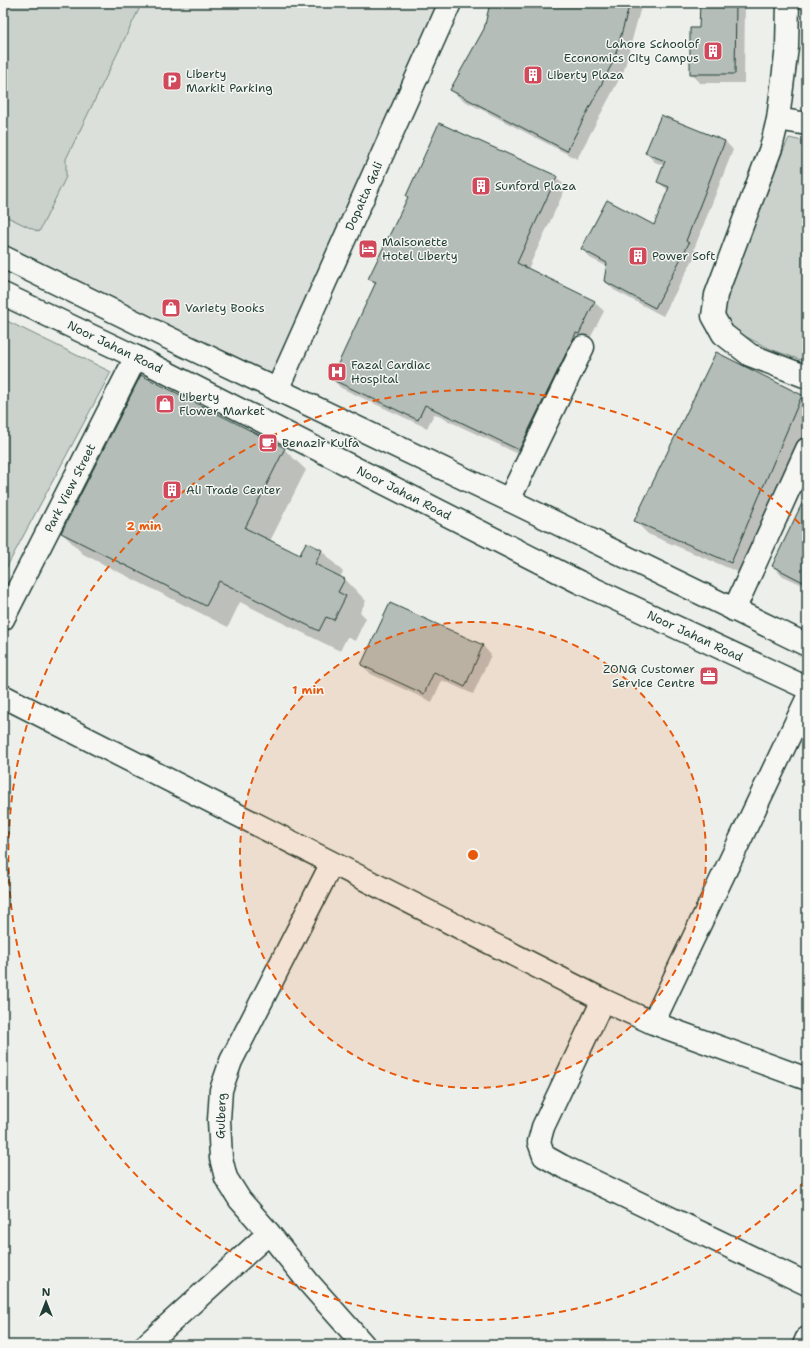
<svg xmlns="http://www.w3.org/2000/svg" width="810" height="1348" font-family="'Shantell Sans',sans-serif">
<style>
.built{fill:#dce0db}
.green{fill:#cbd2cc;stroke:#758880}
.shadow{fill:#0003}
.building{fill:#b4bdb8;stroke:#1f3d34}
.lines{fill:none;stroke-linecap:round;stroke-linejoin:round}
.minor-casing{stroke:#1f3d34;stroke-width:25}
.tertiary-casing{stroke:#1f3d34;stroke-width:25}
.minor{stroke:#f6f6f2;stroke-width:22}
.tertiary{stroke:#f6f6f2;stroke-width:22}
.ring{fill:none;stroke:#e8590c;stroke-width:2;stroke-dasharray:7 5}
.labels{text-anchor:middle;stroke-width:3;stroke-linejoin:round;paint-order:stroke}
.poi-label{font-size:12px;fill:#1f3d34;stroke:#f6f6f2;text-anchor:start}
.street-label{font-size:12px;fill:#1f3d34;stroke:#f6f6f2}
.centre{fill:#e8590c;stroke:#f6f6f2;stroke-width:2}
.ring-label{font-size:12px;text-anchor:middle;font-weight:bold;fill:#e8590c;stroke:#f6f6f2;stroke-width:3;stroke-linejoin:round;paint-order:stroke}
</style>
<rect width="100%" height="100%" fill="#edefea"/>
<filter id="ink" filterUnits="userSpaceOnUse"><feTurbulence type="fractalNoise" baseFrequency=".025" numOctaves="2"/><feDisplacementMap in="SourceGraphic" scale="8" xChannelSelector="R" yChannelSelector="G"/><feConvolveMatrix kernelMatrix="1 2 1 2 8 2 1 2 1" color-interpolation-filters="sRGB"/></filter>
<g filter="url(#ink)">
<path class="built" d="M3,3h447l-173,381 -274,-131z"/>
<path class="green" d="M3,3h139l-76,156v18l-27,55 -36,-17z
M789,138l18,4v209l-3,10 -31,-11 -37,-18 -21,-30z
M3,319l108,53 -108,202z"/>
<path class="shadow" d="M491,3h151l-18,67 -47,89 -116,-60 -10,-9 34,-61z
M701,3h44l-1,80h-44l-9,-10 9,-44z
M725,141l8,9 -39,99 3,3 -34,64 -49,-26 -9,-9 3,-14 -18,-9 -8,-9 73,-23 14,-35 -11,-9 7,-16 -10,-4 -9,-9z
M556,177l10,10 -38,82 66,33 10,9 -75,148 -95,-45 -7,14 -86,-40 -9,-9 44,-94 -7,-7z
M802,396l5,5v26l-62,148 -97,-41 -13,-13z
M284,449l22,21 -36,71 30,15 6,-13 16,8 21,21 -3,5 5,2 21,22 -6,11 6,6 -11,23 -8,-4 -7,14 -100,-49 -12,25 -145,-73 -21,-21z
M807,508v79l-26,-12 -8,-9z
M390,604l93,42 8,9 -18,39 -31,-14 -10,22 -61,-28 -9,-9z"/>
<path class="building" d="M490,3h140l-16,57 -47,91 -117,-61 34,-61z
M700,3h36l-1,71h-45v-46h9z
M661,115l64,26 -39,100 3,2 -34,65 -51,-27 3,-18 -26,-14 26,-49 47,25 15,-38 -12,-5 8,-21 -20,-8z
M439,123l118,53 -40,87 78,38 -16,33 -3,-1 -57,117 -94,-45 -7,15 -87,-41 45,-97 -8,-3 40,-82 -2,-1z
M716,352l86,43 -71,168 -97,-42z
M141,375l144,73 -40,80 55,27 6,-13 16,8 -7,14 30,15 -7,13 8,4 -12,24 -8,-3 -7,14 -100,-50 -13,25 -145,-73z
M807,493v91l-35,-18z
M390,603l93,42 -18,42 -31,-15 -10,22 -63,-29z"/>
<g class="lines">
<defs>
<path id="minor" d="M788,3l-1,44 -9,72 -7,29 -55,147 -3,21 10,18 27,21 57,22
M778,119l29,5
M277,390l173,-387
M509,500l74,-153
M734,610l73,-161
M3,619l133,-262
M3,696l600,304 50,23 154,56
M332,863l-101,198 -10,29 -2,30 2,38 5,20 14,22 29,33 40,50 55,62
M603,1000l-60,127 -4,15 5,14 18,10 245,118
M653,1023l154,-324
M146,1345l123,-112
M804,1345l3,-7"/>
<path id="tertiary" d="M3,257l147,72 359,171 298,145
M3,294l133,63 443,225 228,106"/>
</defs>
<use href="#minor" class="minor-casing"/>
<use href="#tertiary" class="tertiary-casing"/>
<use href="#minor" class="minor"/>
<use href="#tertiary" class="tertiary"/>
</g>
</g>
<circle cx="473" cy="855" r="233" fill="#e8590c" fill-opacity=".12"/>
<g class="ring">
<circle cx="473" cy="855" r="233"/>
<path d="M805 1181A465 465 0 1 1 805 529"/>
</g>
<defs>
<symbol id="building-square" viewBox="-11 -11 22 22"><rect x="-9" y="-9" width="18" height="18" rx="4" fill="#d1495b" stroke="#f6f6f2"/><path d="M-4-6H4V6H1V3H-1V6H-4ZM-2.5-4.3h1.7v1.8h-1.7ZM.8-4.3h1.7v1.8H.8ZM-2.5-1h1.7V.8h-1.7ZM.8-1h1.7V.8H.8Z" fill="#fff"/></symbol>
<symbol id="parking-square" viewBox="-11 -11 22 22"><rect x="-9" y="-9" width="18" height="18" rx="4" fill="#d1495b" stroke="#f6f6f2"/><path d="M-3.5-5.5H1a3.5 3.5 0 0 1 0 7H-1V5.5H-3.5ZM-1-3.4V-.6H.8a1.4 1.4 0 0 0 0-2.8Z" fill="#fff"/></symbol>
<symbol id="hotel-square" viewBox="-11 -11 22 22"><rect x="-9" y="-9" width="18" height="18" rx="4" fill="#d1495b" stroke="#f6f6f2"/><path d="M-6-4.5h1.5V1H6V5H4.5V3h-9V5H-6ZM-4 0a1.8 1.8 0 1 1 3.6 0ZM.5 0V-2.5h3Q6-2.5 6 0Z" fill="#fff"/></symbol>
<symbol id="shop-square" viewBox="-11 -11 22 22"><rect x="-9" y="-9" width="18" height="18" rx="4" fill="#d1495b" stroke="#f6f6f2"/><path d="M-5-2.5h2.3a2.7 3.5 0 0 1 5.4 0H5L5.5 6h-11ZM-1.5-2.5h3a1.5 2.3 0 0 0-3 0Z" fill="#fff"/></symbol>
<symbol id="hospital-square" viewBox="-11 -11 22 22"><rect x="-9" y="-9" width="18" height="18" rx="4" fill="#d1495b" stroke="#f6f6f2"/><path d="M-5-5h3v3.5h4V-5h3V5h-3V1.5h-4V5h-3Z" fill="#fff"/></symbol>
<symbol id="cafe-square" viewBox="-11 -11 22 22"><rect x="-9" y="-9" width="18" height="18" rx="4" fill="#d1495b" stroke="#f6f6f2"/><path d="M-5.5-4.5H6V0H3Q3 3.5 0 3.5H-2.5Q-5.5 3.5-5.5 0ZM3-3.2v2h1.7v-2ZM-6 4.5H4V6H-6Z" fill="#fff"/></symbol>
<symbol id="office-square" viewBox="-11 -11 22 22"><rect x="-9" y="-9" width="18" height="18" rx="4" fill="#d1495b" stroke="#f6f6f2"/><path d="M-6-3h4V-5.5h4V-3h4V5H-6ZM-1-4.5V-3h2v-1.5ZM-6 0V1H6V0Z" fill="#fff"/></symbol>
</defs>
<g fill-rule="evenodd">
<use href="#building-square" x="702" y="40" width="22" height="22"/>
<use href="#building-square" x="522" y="64" width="22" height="22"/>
<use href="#parking-square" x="161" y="70" width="22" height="22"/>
<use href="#building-square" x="470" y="175" width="22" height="22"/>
<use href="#hotel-square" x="357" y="238" width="22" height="22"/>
<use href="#building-square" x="627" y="245" width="22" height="22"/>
<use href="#shop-square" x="160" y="297" width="22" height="22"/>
<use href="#hospital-square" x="326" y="361" width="22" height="22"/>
<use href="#shop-square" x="154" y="393" width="22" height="22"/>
<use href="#cafe-square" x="257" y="432" width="22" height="22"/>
<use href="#building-square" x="161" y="479" width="22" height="22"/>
<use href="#office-square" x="698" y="665" width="22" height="22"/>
</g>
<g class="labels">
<g class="poi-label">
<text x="699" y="48" text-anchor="end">Lahore Schoolof<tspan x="699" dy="14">Economics City Campus</tspan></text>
<text x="186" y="78">Liberty<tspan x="186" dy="14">Markit Parking</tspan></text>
<text x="547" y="79">Liberty Plaza</text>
<text x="495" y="190">Sunford Plaza</text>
<text x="382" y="246">Maisonette<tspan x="382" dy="14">Hotel Liberty</tspan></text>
<text x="652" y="260">Power Soft</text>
<text x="185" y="312">Variety Books</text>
<text x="351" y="369">Fazal Cardiac<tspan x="351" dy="14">Hospital</tspan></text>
<text x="179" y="401">Liberty<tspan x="179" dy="14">Flower Market</tspan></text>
<text x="282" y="447">Benazir Kulfa</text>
<text x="186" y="494">Ali Trade Center</text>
<text x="695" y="673" text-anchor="end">ZONG Customer<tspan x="695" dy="14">Service Centre</tspan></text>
</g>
<g class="street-label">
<text transform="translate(364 196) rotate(-66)" y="4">Dopatta Gali</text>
<text transform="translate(115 347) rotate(26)" y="4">Noor Jahan Road</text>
<text transform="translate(70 488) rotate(-63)" y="4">Park View Street</text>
<text transform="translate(404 493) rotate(27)" y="4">Noor Jahan Road</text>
<text transform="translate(695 636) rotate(25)" y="4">Noor Jahan Road</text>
<text transform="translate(221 1116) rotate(-88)" y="4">Gulberg</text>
</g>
</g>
<circle cx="473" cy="855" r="6" class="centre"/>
<g class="ring-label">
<text x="144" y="530">2 min</text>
<text x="308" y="694">1 min</text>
</g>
<rect width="810" height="1348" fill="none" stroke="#f6f6f2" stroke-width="16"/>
<rect x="8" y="8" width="794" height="1332" fill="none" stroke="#1f3d34" stroke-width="1.5" filter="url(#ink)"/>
<g transform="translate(46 1302)" stroke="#f6f6f2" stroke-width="3" paint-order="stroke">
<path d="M0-3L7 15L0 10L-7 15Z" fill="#1f3d34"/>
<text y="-6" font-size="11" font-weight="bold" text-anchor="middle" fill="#1f3d34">N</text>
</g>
</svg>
